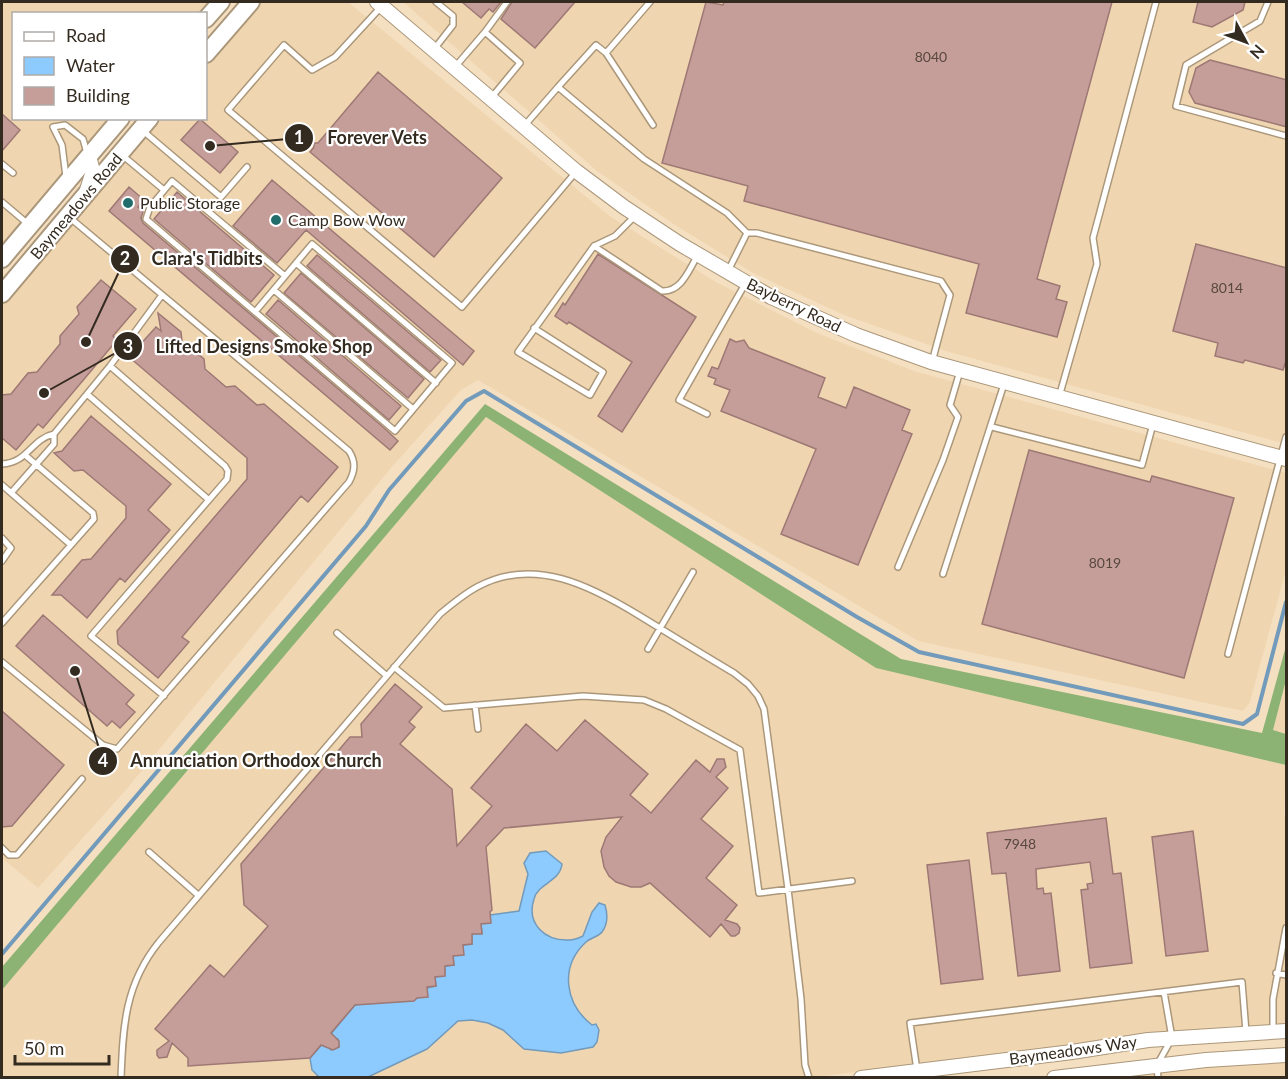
<svg xmlns="http://www.w3.org/2000/svg" width="1288" height="1079" font-family="Lato,sans-serif">
<style>
.built{fill:#f0d6b0}
.forest{fill:#8cb374}
.water{fill:#8dcafe;stroke:#729abb;stroke-width:1.5}
.lines{fill:none;stroke-linecap:round;stroke-linejoin:round}
.stream{stroke:#729abb;stroke-width:4}
.building{fill:#c59e9a;stroke:#9d7874;stroke-width:1.5}
.lane-casing{stroke:#ab977a;stroke-width:8}
.secondary-casing{stroke:#ab977a;stroke-width:16}
.primary-casing{stroke:#ab977a;stroke-width:20}
.lane{stroke:#fff;stroke-width:5}
.secondary{stroke:#fff;stroke-width:14}
.primary{stroke:#fff;stroke-width:16}
.poi-dot{fill:#216d6c;stroke:#fff;stroke-width:2}
.labels{text-anchor:middle;stroke-width:4.5;stroke-linejoin:round;paint-order:stroke}
.number-label{font-size:14px;fill:#58483e}
.poi-label{font-size:16px;fill:#342b20;stroke:#fff;text-anchor:start}
.street-label{font-size:16px;fill:#342b20;stroke:#fff}
.leader{fill:none;stroke:#342b20;stroke-width:2}
.callout-dot{fill:#342b20;stroke:#fff;stroke-width:2}
.mark-label{font-size:18px;text-anchor:middle;font-weight:bold;fill:#fff}
.callout-label{font-size:18px;text-anchor:middle;font-weight:bold;fill:#342b20;stroke:#fff;stroke-width:4.5;stroke-linejoin:round;paint-order:stroke}
</style>
<rect width="100%" height="100%" fill="#f5dfc1"/>
<path class="built" d="M2,2h211l-11,11 -188,1v104l98,1 -110,130z
M261,2h87l263,215 105,65 101,51 97,38 372,102v97l-36,132 -7,9 -325,-70 -440,-261 -17,10 -70,78 -266,323 -87,97 -36,-30v-552l160,-187 44,-1v-51z
M403,2h883v442l-337,-92 -105,-37 -91,-42 -78,-48 -78,-54z
M486,417l390,251 410,97 -2,50h2v211h-55l-424,52h-805v-88z
M1286,680v54l-13,-4z
M1286,1063v14l-175,1 130,-14z"/>
<path class="forest" d="M485,404l416,255 361,74 24,-87v34l-13,50 13,4v31l-410,-97 -390,-251 -484,573v-23z"/>
<path class="water" d="M546,851l16,13c-2,18 -24,19 -28,35 -8,25 11,42 35,41 5,0 10,-2 14,-4l9,-24 7,-9 6,2c3,10 3,19 -3,27 -4,5 -12,6 -16,10 -27,25 -21,62 6,83l4,-1 3,6 -2,12 -4,5 -32,6 -37,-4 -21,-19 -15,-7 -16,-3 -14,1 -31,28 -59,28h-49l-7,-7 -2,-12 15,-17 6,9 8,-3 -1,-8 -9,-3 26,-31 81,-19 -1,-9 10,-2v-9l9,-1 -1,-9 10,-11 9,-1v-10l10,-1 -1,-9 9,-9 29,-4 9,-37 -4,-11 6,-10z"/>
<g class="lines">
<path class="stream" d="M2,954l364,-428 23,-36 77,-89 18,-10 373,226 62,35 324,72 14,-10 29,-112"/>
</g>
<path class="building" d="M462,2h39l-8,10 -4,-3 -8,9z
M512,2h63l-40,46 -34,-29z
M706,2l17,3 1,-3h388l-75,277 23,7 -4,13 11,3 -10,35 -91,-24 13,-49 -235,-63 4,-15 -86,-23z
M1198,2h47l-2,8 -31,17 -19,-5z
M1210,60l77,20v47l-92,-24 -6,-11 7,-24z
M378,72l124,106 -68,79 -124,-105 4,-5v-4h4z
M2,114l18,16 -18,21z
M200,119l38,33 -18,21 -39,-33z
M272,180l202,171 -11,14 -157,-135 -29,33 -44,-37z
M129,187l15,13 -6,7 5,5 -2,6 2,5 240,204 15,14 -8,9 -281,-239z
M177,192l97,83 -23,27 -97,-83z
M1196,244l91,24v89l-4,13 -38,-10 -2,3 -28,-7 3,-13 -45,-12z
M598,254l98,63 -74,115 -24,-16 34,-54 -63,-40 -2,2 -12,-8 8,-13 2,2z
M317,255l124,105 -11,12 -123,-106z
M301,273l123,106 -16,19 -124,-105z
M101,280l35,29 -23,27 4,4 -74,88 -5,-4 -22,26 -14,-12v-43l9,-1 17,-21 9,-1 23,-28v-8l19,-22 -2,-7z
M278,300l123,106 -12,14 -123,-106z
M158,313l23,19 1,9 22,18 1,10 21,18 9,-1 22,19 7,-1 74,63 -30,35 -7,-6 -119,141 7,5 -31,36 -40,-34 -1,-13 130,-152v-21l-118,-101 27,-30 5,4z
M730,339l6,3 8,-2 5,8 76,30 -7,19 28,11 8,-21 56,23 -8,20 10,4 -54,131 -77,-31 35,-85 -95,-38 9,-21 -16,-6 2,-5 -8,-3 4,-9 6,2z
M91,416l80,68 -23,26 22,20 -45,52 -5,-4 -33,40 -26,-23h-9l30,-35 9,-1 35,-41v-12l-43,-36 -9,1 -20,-18 8,-2z
M1029,450l121,32 2,-6 82,22 -50,180 -202,-54z
M43,615l91,80 -8,9 9,8 -15,16 -8,-7 -5,5 -91,-80z
M395,684l27,23 -13,15 6,5 -15,17 52,45 5,57 35,-40 -21,-18 55,-64 31,27 28,-31 63,54 -18,21 21,18 45,-53 14,12 7,-13h7l2,8 -10,10 12,11 -27,31 32,27 -27,32 31,27 -12,15 12,4 3,4 -1,5 -4,3h-4l-10,-12 -11,13 -60,-54 -9,4h-10l-15,-5 -7,-6 -5,-9 -3,-16 5,-14 16,-20 -118,11 -18,19 6,63 -2,2 1,11 -10,1 1,10h-10v10l-9,1 1,10 -11,1 1,9 -9,1v10l-10,1 1,9 -9,1 1,10 -11,1 -3,3 -59,4 -24,28 8,8v6l-6,3 -12,-5 -11,13 -122,8v-8l-16,-15 -5,14 -8,1 -2,-3v-5l12,-9 -14,-12 55,-64 14,12 44,-51 -24,-21 -3,-41 109,-127h12l-1,-13z
M2,711l62,54 -52,61 -10,1z
M1106,818l7,56 8,-1 11,90 -42,5 -9,-78 7,-1 -1,-5 6,-1 -3,-21 -54,7 1,20 6,-1 1,6 7,-1 9,78 -42,5 -12,-103 -14,1 -5,-41z
M1193,831l15,120 -42,5 -14,-119z
M969,860l14,119 -42,5 -14,-119z"/>
<g class="lines">
<defs>
<path id="lane" d="M1268,2l-8,19 -74,44 -10,41 110,30
M381,7l-46,50 -23,13 -28,-25 -56,65 234,197 113,-134
M485,32l22,-30
M435,48l18,-23v-9l-17,-14
M606,53l47,72
M455,67l30,-35 35,31 -29,35
M558,87l38,-42 10,8 44,-51
M525,125l33,-38 86,72 83,54 20,20 -19,38
M142,130l79,67 26,-30
M122,155l42,35
M2,164l11,9
M66,177l-4,-32 -9,-18 12,-2 18,14 4,14
M2,202l26,22
M747,233h10l184,48 9,14 -18,67
M594,246l68,45c20,1 27,-22 36,-36
M296,263l140,120
M274,290l139,119
M255,312l57,-68 140,119 -57,68 -249,-212 4,-12 22,-26 113,95
M534,328l69,44 -13,23 -72,-43 76,-106 21,-10 21,-21
M110,366l115,100 3,5 -1,8 -136,157 73,60
M87,394l122,106
M1059,397l38,-133 -4,-26 63,-236
M707,414l-28,-14 66,-116
M992,427l150,38 11,-41
M25,455l68,58 1,6 -23,26
M2,464c26,-1 29,-25 52,-30
M2,485l69,60 -69,78
M11,493l43,-49v-10l56,-68 52,-71
M2,538l9,10 -9,13
M898,567l45,-107 15,-43 -8,-12 10,-34
M943,574l61,-190
M337,633l50,43
M648,649l45,-77
M1228,654l58,-217
M2,662l101,83 14,4 232,-267c6,-11 7,-20 0,-31l-280,-234
M394,667l50,41 139,-12 61,4 22,9 74,41 19,143 93,-12
M475,705l3,24
M2,848l7,7h8l65,-76
M149,852l49,43
M1276,973l10,2
M1273,1029v-30l13,-71
M917,1070l-7,-47 332,-41 4,50
M121,1078c2,-52 4,-94 38,-136l281,-328c12,-10 24,-20 37,-27 57,-31 114,-1 163,29 31,19 62,38 94,57l14,11 10,12 6,13 24,180 13,110 4,66 4,13
M1158,1078l-1,-13 15,-27 -8,-46"/>
<path id="secondary" d="M377,2l199,169 48,36 56,37 91,53 85,38 75,27 355,97
M87,190l6,-19 -4,-14
M861,1078l211,-26 76,-12 138,-9
M1054,1078l152,-18 80,-5"/>
<path id="primary" d="M206,19l15,-17
M206,54l45,-52
M2,259l119,-141
M2,294l148,-176"/>
</defs>
<use href="#lane" class="lane-casing"/>
<use href="#secondary" class="secondary-casing"/>
<use href="#primary" class="primary-casing"/>
<use href="#lane" class="lane"/>
<use href="#secondary" class="secondary"/>
<use href="#primary" class="primary"/>
</g>
<g class="poi-dot">
<circle cx="128" cy="203" r="6"/>
<circle cx="276" cy="220" r="6"/>
</g>
<g class="labels">
<g class="number-label">
<text x="931" y="62">8040</text>
<text x="1227" y="293">8014</text>
<text x="1105" y="568">8019</text>
<text x="1020" y="849">7948</text>
</g>
<g class="poi-label">
<text x="140" y="209">Public Storage</text>
<text x="288" y="226">Camp Bow Wow</text>
</g>
<g class="street-label">
<text transform="translate(76 206) rotate(-50)" y="6">Baymeadows Road</text>
<text transform="translate(794 305) rotate(26)" y="6">Bayberry Road</text>
<text transform="translate(1073 1050) rotate(-8)" y="6">Baymeadows Way</text>
</g>
</g>
<path class="leader" d="M210 146L299 138M86 342L125 259M44 393L128 346M75 671L103 761"/>
<g class="callout-dot">
<circle cx="210" cy="146" r="6"/>
<circle cx="86" cy="342" r="6"/>
<circle cx="44" cy="393" r="6"/>
<circle cx="75" cy="671" r="6"/>
<circle cx="299" cy="138" r="15"/>
<circle cx="125" cy="259" r="15"/>
<circle cx="128" cy="346" r="15"/>
<circle cx="103" cy="761" r="15"/>
</g>
<g class="mark-label">
<text x="299" y="144">1</text>
<text x="125" y="265">2</text>
<text x="128" y="353">3</text>
<text x="103" y="767">4</text>
</g>
<g class="callout-label">
<text x="377" y="144">Forever Vets</text>
<text x="207" y="265">Clara's Tidbits</text>
<text x="264" y="353">Lifted Designs Smoke Shop</text>
<text x="256" y="767">Annunciation Orthodox Church</text>
</g>
<rect width="1288" height="1079" fill="none" stroke="#342b20" stroke-width="6"/>
<rect x="12" y="12" width="195" height="108" fill="#ffffff" stroke="#aeaaa6" stroke-width="1.5"/>
<rect x="24" y="32" width="30" height="9" fill="#ffffff" stroke="#aeaaa6" stroke-width="1.5"/>
<text x="66" y="42" font-size="18" fill="#342b20">Road</text>
<rect x="24" y="57" width="30" height="18" fill="#8dcafe" stroke="#aeaaa6" stroke-width="1.5"/>
<text x="66" y="72" font-size="18" fill="#342b20">Water</text>
<rect x="24" y="87" width="30" height="18" fill="#c59e9a" stroke="#aeaaa6" stroke-width="1.5"/>
<text x="66" y="102" font-size="18" fill="#342b20">Building</text>
<g transform="translate(1246 42) rotate(131)" stroke="#ffffff" stroke-width="4.5" paint-order="stroke">
<path d="M0-4.5L10 22L0 15L-10 22Z" fill="#342b20"/>
<text y="-9" font-size="16" font-weight="bold" text-anchor="middle" fill="#342b20">N</text>
</g>
<path d="M15 1055v9h94v-9" fill="none" stroke="#342b20" stroke-width="3"/>
<text x="24" y="1055" font-size="18" fill="#342b20" stroke="#ffffff" stroke-width="4.5" paint-order="stroke">50 m</text>
</svg>
